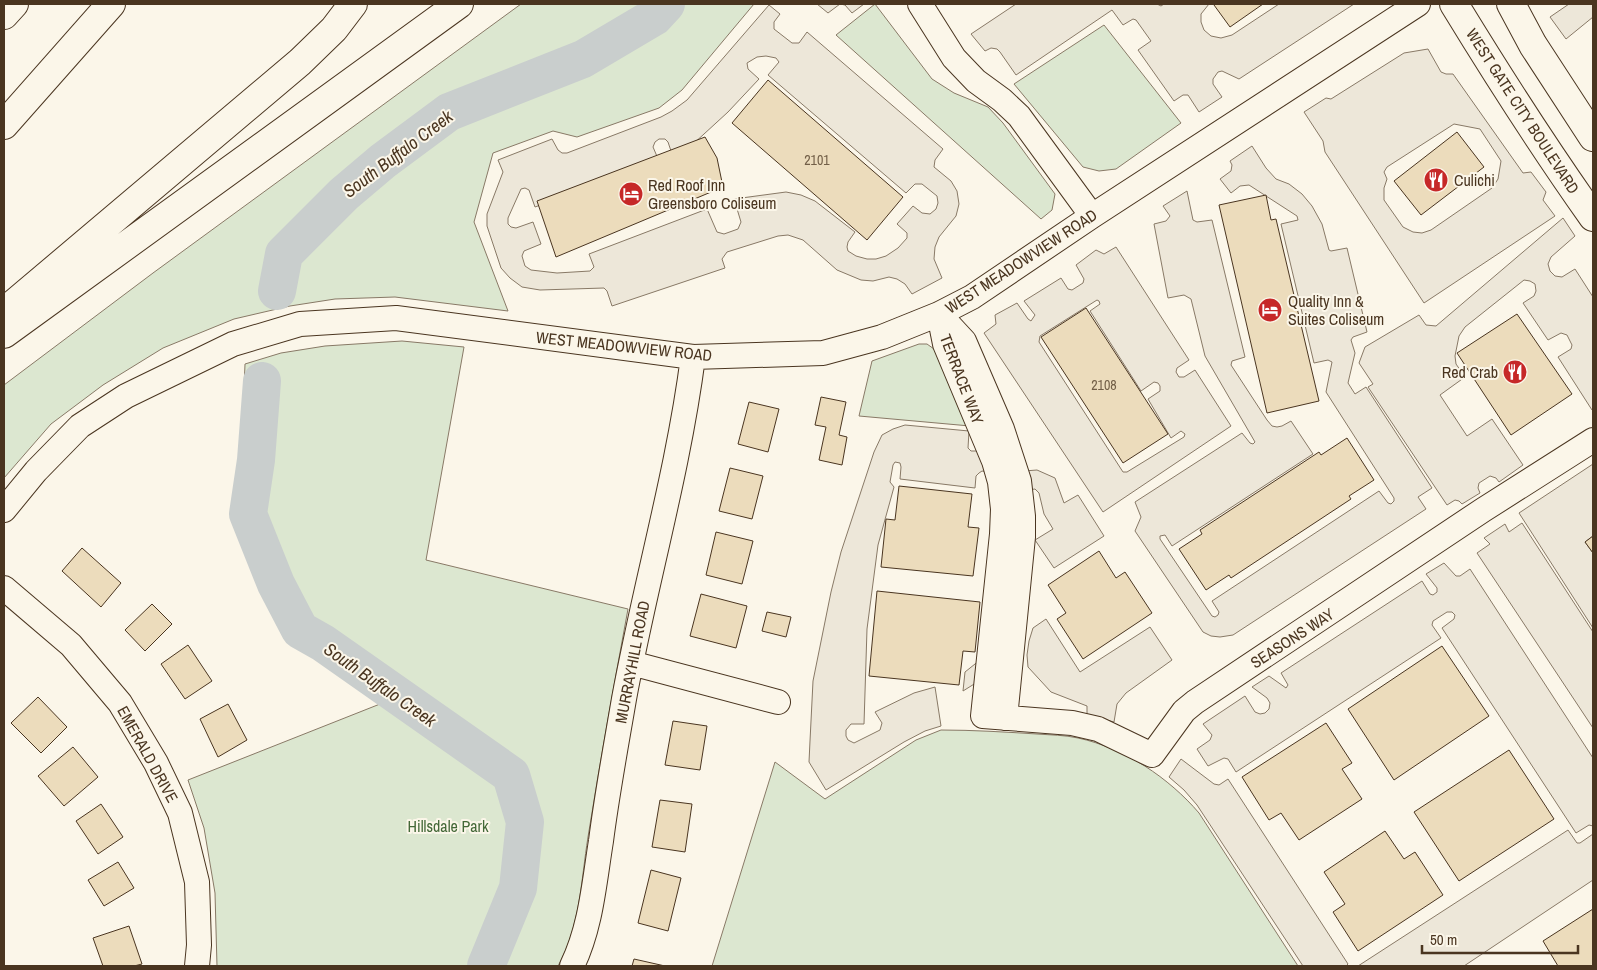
<svg xmlns="http://www.w3.org/2000/svg" width="1597" height="970" font-family="'Archivo Narrow',sans-serif">
<style>
.green{fill:#dce7d0;stroke:#887966}
.parking{fill:#ede7d9;stroke:#887966;fill-rule:evenodd}
.lines{fill:none;stroke-linecap:round;stroke-linejoin:round}
.river{stroke:#c9cecd;stroke-width:38}
.building{fill:#ecdcbc;stroke:#4a3520}
.minor-casing{stroke:#4a3520;stroke-width:26}
.major-casing{stroke:#4a3520;stroke-width:30}
.highway-casing{stroke:#4a3520;stroke-width:30}
.minor{stroke:#fbf6e9;stroke-width:24}
.major{stroke:#fbf6e9;stroke-width:28}
.highway{stroke:#fbf6e9;stroke-width:28}
.labels{text-anchor:middle;stroke-width:4;stroke-linejoin:round;paint-order:stroke}
.number-label{font-size:14px;fill:#725f47}
.street-label{font-size:16px;fill:#4a3520;stroke:#fbf6e9}
.poi-label{font-size:16px;fill:#4a3520;stroke:#fbf6e9;text-anchor:start}
.park-label{font-size:16px;fill:#436837;stroke:#fbf6e9}
.water-label{font-size:18px;font-style:italic;fill:#4a3520;stroke:#fbf6e9}
</style>
<rect width="100%" height="100%" fill="#fbf6e9"/>
<path class="green" d="M521,4h233l-72,86 -23,18 -82,29 -24,-6 -60,22 -19,69 34,89 -113,-14 -60,2 -45,7 -56,13 -71,29 -60,37 -52,39 -47,54v-93l149,-112z
M875,4l57,75 22,14 34,14 15,16 52,71 -3,16 -11,9 -205,-184z
M1104,25l77,98 -65,46 -17,2 -16,-4 -69,-83z
M402,341l62,6 -38,213 202,49c-14,76 -28,152 -40,228 -7,44 -8,90 -30,129h-341l-2,-73 -11,-65 -16,-48 192,-76 -84,-63 -40,-67 -17,-61 6,-149 36,-11 44,-7z
M919,344h8l7,5 36,77 -111,-10 13,-55z
M941,730c32,0 64,2 96,4 13,1 28,1 41,4 47,10 91,40 121,75l99,153h-586l63,-204 50,37 91,-59z"/>
<path class="parking" d="M817,4h47l-12,9 -7,-8 -5,-1 -12,9z
M1016,4h141l4,2 3,-2h45l-8,10v8l3,8 7,6 10,2 11,-3 47,-31h75l-115,75 -17,-8 -4,1 -5,7v5l9,13 -23,15 -11,-17h-5l-9,6 -36,-51 13,-9 -15,-21 -3,-1 -10,6 -11,-15 -96,65 -16,-23 -3,-3 -6,-1 -6,3 -14,-17z
M1569,4h24v13l-27,22 -16,-22z
M769,5l11,9 -6,8v7l18,14h7l8,-11 136,117 -8,11 -1,7 17,14 6,10 2,13 -3,12 -17,21 -4,10 -1,12 8,19 -30,16 -7,-10 -8,-5 -8,-2 -16,4 -12,-1 -24,-10 -34,-30 -15,-5 -10,1 -51,16 -5,7 3,9 -113,38 -5,-15 -3,-3 -64,2 -18,-3 -12,-9 -9,-10 -14,-42v-12l16,-42 -5,-12 54,-21 6,11 4,3h5l94,-36 11,-6 15,-11zM766,56l10,2 3,4 -11,13 138,118 9,-9h7l15,12 1,7 -2,6 -6,5 -8,-1 -9,-7 -16,18 10,9v5l-9,10 -12,8 -10,3h-9l-11,-3 -8,-5 -1,-4 1,-5 7,-10 -40,-31 -14,-6 -15,-3 -52,7 7,23 -3,7 -14,5 -7,-2 -10,-23 -118,45 5,13 -4,4 -33,2 -26,-3 -6,-4 -3,-10 2,-5 17,-7 -8,-22 -17,6 -5,-1 -3,-3v-6l13,-29 4,-1 4,2 6,17 124,-46 -6,-14 2,-5 4,-3h6l3,3 4,12 20,-9 36,-33 31,-33 -11,-10 -1,-6 10,-6z
M1428,49l13,23 5,2h7l70,99 8,-1 15,20 -3,8 12,16 -131,87 -99,-151 -2,-11 -19,-29 22,-14 5,1 73,-46zM1454,124l26,5 21,32 -3,18 -6,9 -61,42 -9,3 -9,-1 -10,-5 -19,-27v-12l3,-9 -3,-7 3,-5z
M1252,146l14,22 10,11 13,5 13,10 10,12 10,18 7,26 2,1 16,-3 20,84 -14,5 -2,3 4,13 -7,30 7,11 11,-7 66,101 -14,9 8,12 -193,126 -13,2 -9,-1 -8,-4 -68,-101 6,-14 -6,-15 107,-69 8,10 3,1 2,-2 -50,-86 -14,-57 -7,-4 -16,3 -14,-74 12,-3 4,-5 -7,-10 24,-15 6,29 4,2 15,-2 33,137 -13,4 -1,4 36,55 5,6 5,1 5,-1 9,-5 22,33 -141,92 -7,-11 -5,1v3l52,77 3,1 3,-2 1,-3 -7,-11 167,-110 9,12 3,1 3,-3v-3l-68,-106 6,-30 -4,-2 -14,3 -33,-139 17,-4 -1,-4 -48,-31 -9,1 -9,7 -11,-14 11,-8 1,-6 -2,-4z
M1563,218l12,18 -24,21 -3,7 2,7 5,5 7,1 13,-8 18,28v112l-1,1 -34,-53 13,-8 1,-4 -5,-10 -6,-2 -13,7 -25,-37 11,-7 2,-5 -1,-7 -5,-3 -6,-1 -59,47 -6,9 -4,20 1,8 9,13 -25,18 27,41 25,-17 31,46 -24,17 -3,-4 -6,-2 -11,7 -1,5 2,5 -18,11 -3,-3 -4,-1 -8,5 -79,-118 5,-3 -14,-21 6,-16 54,-32 7,10 10,1z
M1116,247l73,113 -12,8 -1,4 3,5h5l11,-7 36,56 -128,86 -119,-179 12,-9 -1,-9 22,-12 11,16 3,2 4,-6 -11,-14 37,-23 7,11 4,1 11,-7 1,-4 -8,-14 20,-15 8,4zM1097,300l2,1 1,3 -10,7 51,80 13,-9 4,1 2,3v5l-12,8 23,39 10,-7 4,3 -1,3 -57,35h-4l-84,-130 1,-6z
M905,425l64,6 -1,17 3,3h6l3,-3 7,24 -5,-1 -3,2 -3,3 -1,12 -75,-9 1,-12 -1,-4 -5,-1 -2,3 -3,17 4,5 -16,58 -11,84 -3,95h-13l-5,6v6l2,4 6,3 26,-13 2,-7 -7,-11 39,-19 21,-6 6,39 -16,5 -21,11 -78,48 -17,-28 1,-21 3,-60 18,-89 10,-40 33,-100 8,-17 11,-6z
M1593,464v72l-8,6 8,11v75l-74,-115z
M1037,470l18,8 9,25 14,-8 26,41 -50,32 -19,-28 18,-11 -9,-15 -5,-21 -4,-4 -7,1 -4,-19z
M1522,523l71,109v96l-116,-175 13,-9 -6,-6 21,-14 4,8z
M1444,563l12,13h4l10,-7 123,189v68l-4,-1 -13,8 -134,-205 12,-9 1,-4 -3,-3h-5l-14,9 -1,4 9,13 -205,134 -8,-13 -4,-1 -16,8 -11,-17 13,-9 2,-5 -9,-11 42,-28 10,16 5,2 5,-1 4,-4 1,-6 -3,-5 -15,-11 17,-11 17,12 2,-3 -7,-12 141,-92 8,13 3,1 4,-3v-4l-11,-14z
M1046,619l34,53 70,-45 22,33 -46,33 -9,11 -3,18 -27,-7v-9l-36,-14 -23,-25 -1,-12 2,-14 4,-13z
M980,660l-1,21 -16,10 2,-19z
M1181,759l33,25 5,1 9,-6 120,185 -2,2h-43l-106,-161 -13,-15 -15,-13z
M1568,830l9,13h3l13,-9v46l-129,86h-106z"/>
<g class="lines">
<path class="river" d="M277,291l7,-37 60,-60 39,-33 66,-49 134,-53 71,-42 12,-13
M262,381l-6,79 -8,54 28,70 24,46 23,13 188,132 14,47 -7,66 -32,78"/>
</g>
<path class="building" d="M1215,4h48l-33,23 -16,-22z
M768,80l135,117 -36,43 -135,-117z
M1457,132l27,35 -63,48 -27,-34z
M705,137l12,21 6,29 -167,70 -19,-56z
M1266,195l5,25 5,-1 43,182 -52,12 -48,-208z
M1086,308l82,126 -45,29 -82,-126z
M1517,314l55,80 -61,41 -54,-82z
M821,397l25,5 -7,33 8,2 -5,28 -23,-5 7,-33 -11,-2z
M749,402l30,7 -11,43 -30,-8z
M1347,438l27,42 -25,16 2,3 -120,79 -2,-3 -23,15 -27,-41 23,-15 -2,-4 119,-78 2,3z
M730,468l33,8 -11,43 -33,-8z
M899,486l73,8 -4,33 11,1 -6,48 -92,-9 5,-48 9,1z
M716,532l37,9 -11,43 -36,-9z
M1593,536v17l-8,-11z
M82,548l39,35 -20,24 -39,-36z
M1099,551l17,27 9,-6 27,41 -69,46 -26,-40 9,-6 -18,-28z
M877,591l103,11 -5,50 -12,-1 -4,34 -90,-9z
M701,594l46,12 -11,42 -46,-12z
M152,604l20,20 -27,27 -20,-21z
M767,612l24,5 -5,20 -24,-6z
M188,645l24,36 -27,18 -24,-35z
M1442,646l47,70 -95,64 -46,-71z
M38,697l29,30 -26,26 -30,-30z
M228,704l19,36 -29,17 -18,-38z
M673,721l34,5 -7,44 -35,-5z
M1326,723l26,40 -10,6 20,30 -63,41 -18,-27 -12,7 -27,-43z
M73,747l25,30 -34,29 -26,-30z
M1509,750l45,69 -95,62 -45,-69z
M660,800l32,4 -7,48 -33,-5z
M101,804l22,33 -25,17 -22,-33z
M1385,831l19,28 11,-7 28,43 -85,56 -25,-39 12,-8 -21,-32z
M118,862l16,26 -30,18 -16,-26z
M651,870l30,8 -13,53 -30,-8z
M1593,909v57h-35l-15,-25z
M129,926l13,38 -8,2h-31l-10,-28z
M634,959l31,7h-33z"/>
<g class="lines">
<defs>
<path id="minor" d="M920,4l34,54 22,23 26,19 17,16 73,100
M939,314l6,30 49,117 6,21 3,27 -1,25 -19,182 89,7 26,6 54,26 32,-44 11,-9 288,-192 110,-70
M939,314l25,27 38,88 17,52 4,35v21l-18,181
M4,510l32,-39 44,-45 46,-30 107,-52 67,-20 96,-6 297,39 130,-4 59,-16 57,-23 33,-17 120,-81 326,-212
M4,588l67,57 49,58 36,60 24,50 17,69 2,63 -2,21
M631,663l147,39
M572,966c19,-39 22,-82 29,-125 6,-47 15,-95 23,-142 21,-115 54,-226 69,-342"/>
<path id="major" d="M1454,4c44,72 90,144 139,213
M1511,4l22,41 60,92"/>
<path id="highway" d="M4,15l10,-11
M4,125l107,-121
M4,312l296,-250 34,-33 19,-25
M4,334l455,-330"/>
</defs>
<use href="#minor" class="minor-casing"/>
<use href="#major" class="major-casing"/>
<use href="#highway" class="highway-casing"/>
<use href="#minor" class="minor"/>
<use href="#major" class="major"/>
<use href="#highway" class="highway"/>
</g>
<defs>
<symbol id="restaurant-disc" viewBox="-11 -11 22 22"><circle r="9.5" fill="#c62828" stroke="#fbf6e9"/><path d="M-5-6h1v4h1v-4h1v4h1v-4h1v5L-1.5 .5V6h-2V.5L-5-1ZM5-6V6H3V1.5H1.5Q1.5-4 5-6Z" fill="#fff"/></symbol>
<symbol id="hotel-disc" viewBox="-11 -11 22 22"><circle r="9.5" fill="#c62828" stroke="#fbf6e9"/><path d="M-6-4.5h1.5V1H6V5H4.5V3h-9V5H-6ZM-4 0a1.8 1.8 0 1 1 3.6 0ZM.5 0V-2.5h3Q6-2.5 6 0Z" fill="#fff"/></symbol>
</defs>
<g fill-rule="evenodd">
<use href="#restaurant-disc" x="1422" y="166" width="28" height="28"/>
<use href="#hotel-disc" x="617" y="180" width="28" height="28"/>
<use href="#hotel-disc" x="1256" y="296" width="28" height="28"/>
<use href="#restaurant-disc" x="1501" y="358" width="28" height="28"/>
</g>
<g class="labels">
<g class="number-label">
<text x="817" y="165">2101</text>
<text x="1104" y="390">2108</text>
</g>
<g class="street-label">
<text transform="translate(1523 111) rotate(57)" y="6">WEST GATE CITY BOULEVARD</text>
<text transform="translate(1021 261) rotate(-33)" y="6">WEST MEADOWVIEW ROAD</text>
<text transform="translate(624 346) rotate(6)" y="6">WEST MEADOWVIEW ROAD</text>
<text transform="translate(962 379) rotate(69)" y="6">TERRACE WAY</text>
<text transform="translate(1292 638) rotate(-33)" y="6">SEASONS WAY</text>
<text transform="translate(632 662) rotate(-79)" y="6">MURRAYHILL ROAD</text>
<text transform="translate(148 754) rotate(61)" y="6">EMERALD DRIVE</text>
</g>
<g class="poi-label">
<text x="1454" y="186">Culichi</text>
<text x="648" y="191">Red Roof Inn<tspan x="648" dy="18">Greensboro Coliseum</tspan></text>
<text x="1288" y="307">Quality Inn &amp;<tspan x="1288" dy="18">Suites Coliseum</tspan></text>
<text x="1498" y="378" text-anchor="end">Red Crab</text>
</g>
<g class="park-label">
<text x="448" y="832">Hillsdale Park</text>
</g>
<g class="water-label">
<text transform="translate(398 154) rotate(-37)" y="6">South Buffalo Creek</text>
<text transform="translate(380 685) rotate(35)" y="6">South Buffalo Creek</text>
</g>
</g>
<rect width="1597" height="970" fill="none" stroke="#4a3520" stroke-width="10"/>
<path d="M1422 945v8h156v-8" fill="none" stroke="#4a3520" stroke-width="2.5"/>
<text x="1430" y="945" font-size="15" fill="#4a3520" stroke="#fbf6e9" stroke-width="4" paint-order="stroke">50 m</text>
</svg>
